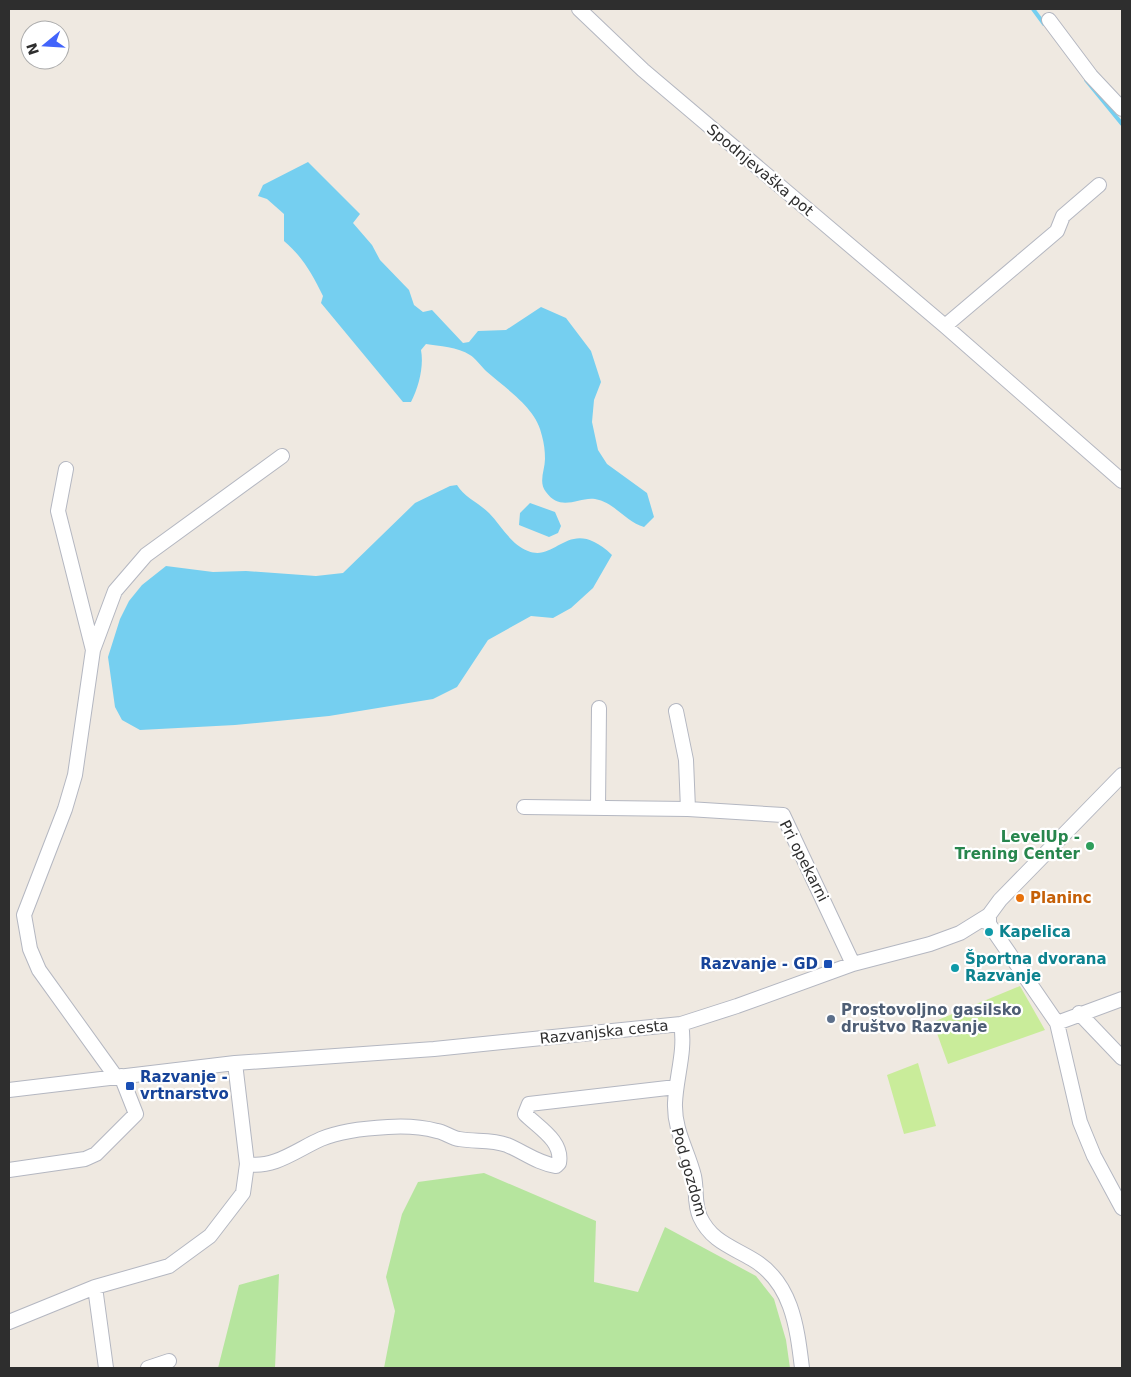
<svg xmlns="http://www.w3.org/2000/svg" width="1131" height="1377" font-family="'DejaVu Sans',sans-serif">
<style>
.green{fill:#b6e59e}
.pitch{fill:#c9ec9a}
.water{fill:#75cff0}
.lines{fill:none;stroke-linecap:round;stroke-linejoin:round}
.stream{stroke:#75cff0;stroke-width:4}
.minor-casing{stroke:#b4b7c1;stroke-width:16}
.minor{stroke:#fff;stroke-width:14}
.leisure-dot{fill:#2e9e5b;stroke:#fff;stroke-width:2}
.food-dot{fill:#e8710a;stroke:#fff;stroke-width:2}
.culture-dot{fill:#0f9aa8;stroke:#fff;stroke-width:2}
.transit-dot{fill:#1a4fb4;stroke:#fff;stroke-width:2}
.service-dot{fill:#5c6f8a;stroke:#fff;stroke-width:2}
.labels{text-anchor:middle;stroke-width:4.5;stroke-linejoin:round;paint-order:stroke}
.street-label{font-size:15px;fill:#2e2e2e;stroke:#fff}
.leisure-label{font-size:15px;font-weight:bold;fill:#27864d;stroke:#fff;text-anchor:end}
.food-label{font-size:15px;font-weight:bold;fill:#c56008;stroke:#fff;text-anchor:start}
.culture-label{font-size:15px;font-weight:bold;fill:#0d838f;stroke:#fff;text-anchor:start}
.transit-label{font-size:15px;font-weight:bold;fill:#164399;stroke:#fff;text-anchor:end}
.service-label{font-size:15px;font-weight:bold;fill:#4e5e75;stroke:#fff;text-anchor:start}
</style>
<rect width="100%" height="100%" fill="#efe9e1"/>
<path class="green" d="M484,1173l112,48 -2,61 44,10 27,-65 91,49 18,23 12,41 4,28h-406l11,-57 -9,-34 16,-63 16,-32z
M279,1274l-4,94h-57l21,-83z"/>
<path class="pitch" d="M1020,986l25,44 -97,34 -15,-42z
M918,1063l18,63 -32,8 -17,-59z"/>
<path class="water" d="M308,162l52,52 -7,9 19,22 8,15 29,30 5,15 9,7 9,-2 31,33 6,-1 9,-11 28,-1 35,-23 25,11 25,33 10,31 -7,18 -2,22 6,28 9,14 40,29 7,24 -10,10c-18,-5 -30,-25 -49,-28 -15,-3 -34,14 -49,-7 -8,-10 -1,-22 -1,-33 0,-8 -1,-16 -3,-23 -5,-28 -36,-47 -56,-65 -5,-5 -11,-13 -16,-16 -12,-8 -31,-9 -44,-11l-5,6c3,16 -2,37 -10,52h-8l-82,-99 2,-7c-11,-22 -20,-39 -39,-55v-27l-17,-15 -9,-3 5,-11z
M457,485c7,12 22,18 32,28 12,12 21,31 39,38 29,12 41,-37 84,4l-19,33 -22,20 -18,10 -22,-2 -43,24 -31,47 -24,12 -104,17 -94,9 -95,5 -18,-10 -7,-13 -7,-50 12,-38 9,-18 13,-16 24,-19 47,6 33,-1 70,5 27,-3 72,-70 35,-17z
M530,503l25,9 6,14 -3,7 -9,4 -30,-12 1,-12z"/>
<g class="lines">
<path class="stream" d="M1033,9l11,15
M1086,80l36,44"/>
<defs>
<path id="minor" d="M579,9l64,61 302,256 177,155
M1049,20l42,56 31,33
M945,326l112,-95 6,-15 36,-31
M66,469l-8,42 35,139
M676,711l10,49 2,49
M524,807l164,2 95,6 70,149
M598,808l1,-100
M989,915v9l68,99 23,99 14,34 28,52
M1079,1013l43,45
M1057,1023l65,-24
M681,1024c5,26 -5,53 -6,79 -1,28 13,48 19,73 3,14 0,28 6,41 11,24 32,30 52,42 40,23 45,68 50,109
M116,1077l-77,-107 -9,-21 -6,-34 41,-106 10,-34 18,-125 22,-59 31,-36 136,-99
M9,1090l226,-27 199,-14 247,-25 56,-18 116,-42 77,-20 30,-11 29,-18 11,-15 122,-125
M247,1164c27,5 51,-15 74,-25 19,-8 47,-11 67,-12 16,-1 34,0 49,4 8,1 14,7 22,8 16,3 32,0 48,6 17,7 30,18 49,21l3,-3c4,-22 -20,-35 -34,-49l4,-10 147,-17
M9,1170l76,-11 11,-5 40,-40 -15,-38
M95,1287l11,81
M9,1322l86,-35 74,-21 41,-30 33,-43 4,-29 -12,-101
M148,1368l21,-7"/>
</defs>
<use href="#minor" class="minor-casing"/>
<use href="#minor" class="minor"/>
</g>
<circle class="leisure-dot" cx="1090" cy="846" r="5"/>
<circle class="food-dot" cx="1020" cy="898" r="5"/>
<g class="culture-dot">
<circle cx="989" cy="932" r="5"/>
<circle cx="955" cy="968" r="5"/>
</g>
<g class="transit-dot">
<rect x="823" y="959" width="10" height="10" rx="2.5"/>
<rect x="125" y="1081" width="10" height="10" rx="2.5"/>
</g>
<circle class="service-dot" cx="831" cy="1019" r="5"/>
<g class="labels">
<g class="street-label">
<text transform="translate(760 170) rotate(40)" y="5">Spodnjevaška pot</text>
<text transform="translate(804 861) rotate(63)" y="5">Pri opekarni</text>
<text transform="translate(604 1032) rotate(-6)" y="5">Razvanjska cesta</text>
<text transform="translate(689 1172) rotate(74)" y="5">Pod gozdom</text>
</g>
<g class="leisure-label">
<text x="1080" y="842">LevelUp -<tspan x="1080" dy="17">Trening Center</tspan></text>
</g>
<g class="food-label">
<text x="1030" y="903">Planinc</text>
</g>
<g class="culture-label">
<text x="999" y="937">Kapelica</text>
<text x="965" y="964">Športna dvorana<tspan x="965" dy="17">Razvanje</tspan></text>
</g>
<g class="transit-label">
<text x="818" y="969">Razvanje - GD</text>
<text x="140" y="1082" text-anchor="start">Razvanje -<tspan x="140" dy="17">vrtnarstvo</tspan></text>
</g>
<g class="service-label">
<text x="841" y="1015">Prostovoljno gasilsko<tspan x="841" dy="17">društvo Razvanje</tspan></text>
</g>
</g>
<rect width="1131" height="1377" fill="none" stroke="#2e2e2e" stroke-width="20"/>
<g transform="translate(45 45) rotate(252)"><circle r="24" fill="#ffffff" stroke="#ababab"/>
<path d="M0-4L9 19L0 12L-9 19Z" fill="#4264fb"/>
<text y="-8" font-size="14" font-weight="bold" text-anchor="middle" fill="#2e2e2e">N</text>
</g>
</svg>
